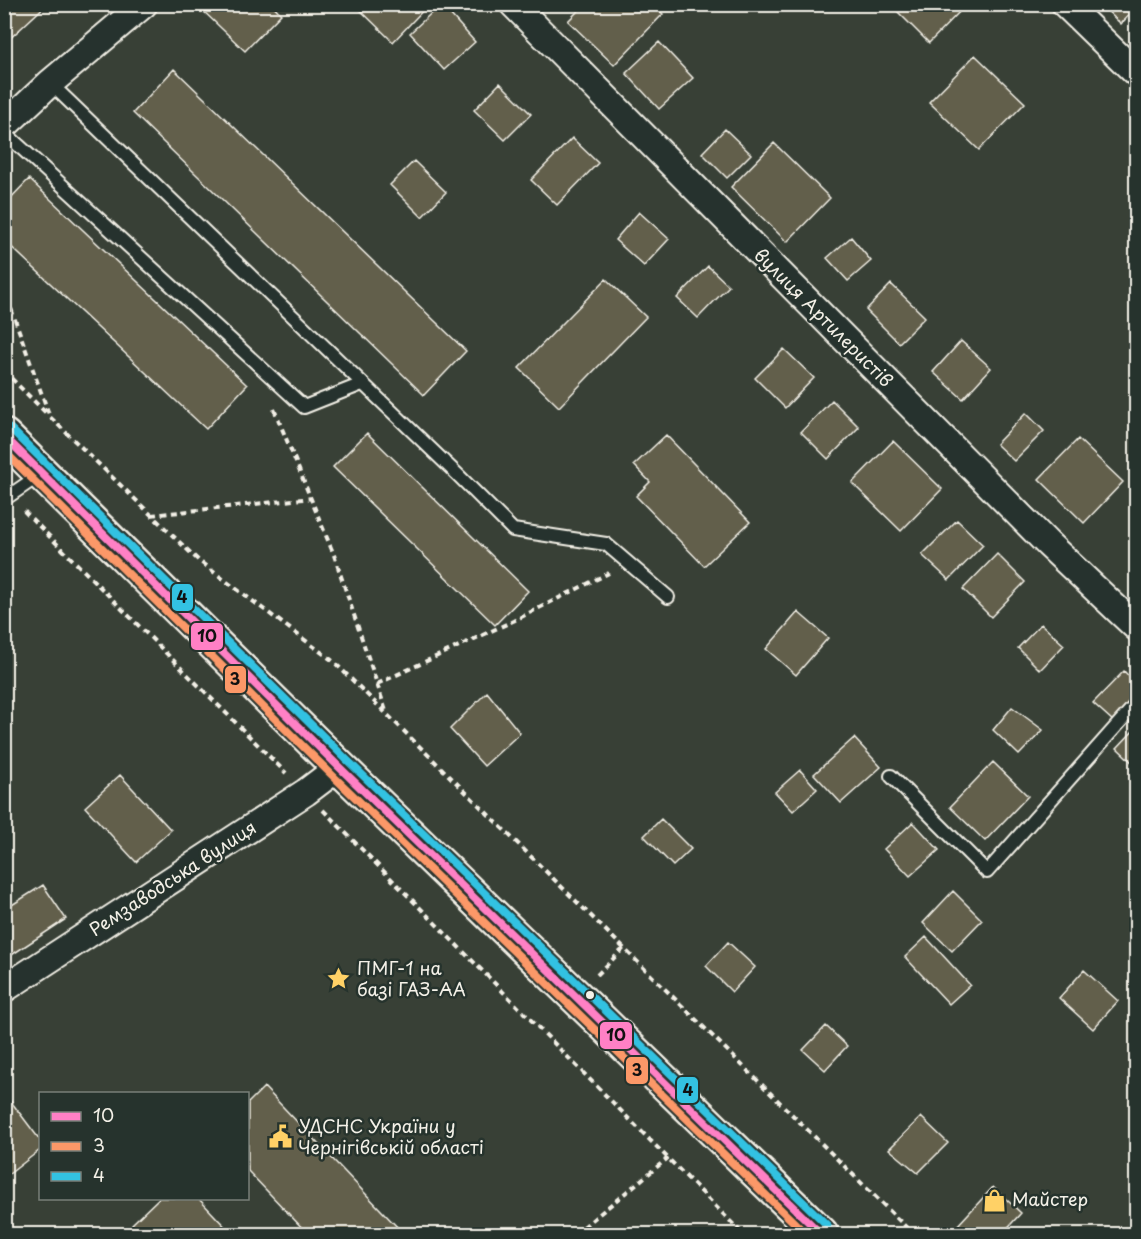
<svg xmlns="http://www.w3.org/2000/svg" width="1141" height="1239" font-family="'Playpen Sans',sans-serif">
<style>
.building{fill:#625e4b;stroke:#f4f1e8;stroke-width:1.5}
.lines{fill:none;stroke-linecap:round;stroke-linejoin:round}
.service-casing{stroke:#f4f1e8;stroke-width:16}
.minor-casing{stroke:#f4f1e8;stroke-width:30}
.primary-casing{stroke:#f4f1e8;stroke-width:38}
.path{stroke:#f4f1e8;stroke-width:4;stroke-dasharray:6 4.5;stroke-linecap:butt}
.service{stroke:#26332d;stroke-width:12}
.minor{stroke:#26332d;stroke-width:26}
.primary{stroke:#26332d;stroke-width:33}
.bus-1-casing{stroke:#26332d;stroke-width:12}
.bus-2-casing{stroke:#26332d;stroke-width:12}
.bus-3-casing{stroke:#26332d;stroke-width:12}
.bus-1{stroke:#ff80c5;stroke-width:8}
.bus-2{stroke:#fc9868;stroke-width:8}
.bus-3{stroke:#33c2e2;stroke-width:8}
.bus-dot{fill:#f4f1e8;stroke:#26332d;stroke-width:2}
.labels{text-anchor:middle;stroke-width:5;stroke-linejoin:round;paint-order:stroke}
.street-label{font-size:18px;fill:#f4f1e8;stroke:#26332d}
.poi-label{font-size:18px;fill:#f4f1e8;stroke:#26332d;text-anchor:start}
.line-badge{stroke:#26332d;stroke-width:2}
.pale-badge-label{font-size:16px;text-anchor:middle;font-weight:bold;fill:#111}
</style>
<rect width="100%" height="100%" fill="#384036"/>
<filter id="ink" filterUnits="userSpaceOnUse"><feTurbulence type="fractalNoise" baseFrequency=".0167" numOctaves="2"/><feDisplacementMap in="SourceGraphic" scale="12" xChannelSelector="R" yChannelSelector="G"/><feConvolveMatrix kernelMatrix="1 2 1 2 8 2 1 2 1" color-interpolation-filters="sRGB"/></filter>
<g filter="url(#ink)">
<path class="building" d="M4,4h43l-43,40z
M201,4h71l9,10 -36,37 -46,-44z
M354,4h75l-36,38z
M441,4l34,38 -31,28 -34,-37z
M585,4h68l10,10 -49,51 -46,-44z
M890,4h77l-38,39z
M1100,4h36v4l-15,16z
M659,42l34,36 -34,31 -33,-36z
M975,55l50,48 -46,47 -50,-48z
M174,69l292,282 -42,44 -291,-282z
M500,83l31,31 -26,26 -31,-30z
M725,129l26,25 -24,24 -25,-25z
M572,138l26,25 -41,42 -26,-25z
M774,143l56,55 -43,44 -56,-55z
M414,161l32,31 -24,25 -32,-32z
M29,179l218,206 -41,44 -202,-189v-35z
M639,212l30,27 -25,27 -29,-26z
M851,237l20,24 -23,20 -21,-23z
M708,266l21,20 -31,32 -21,-20z
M606,279l40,38 -87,90 -40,-39z
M891,284l34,33 -26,26 -33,-33z
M961,341l30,27 -28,31 -30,-27z
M784,349l30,29 -29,30 -30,-30z
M832,400l27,27 -31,32 -27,-27z
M1026,413l18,18 -30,30 -18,-17z
M367,433l161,158 -33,34 -162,-158z
M666,435l84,87 -46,44 -68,-70 14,-14 -16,-17z
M1078,439l45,43 -39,41 -45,-44z
M893,441l49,48 -41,42 -49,-48z
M957,520l26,25 -34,35 -27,-25z
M997,554l28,28 -34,35 -28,-28z
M798,612l30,26 -32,37 -30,-26z
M1041,624l23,21 -24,25 -22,-22z
M1124,671l12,13v13l-23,24 -20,-18z
M487,692l33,41 -36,33 -34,-37z
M1012,707l31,23 -24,25 -26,-25z
M1136,728v38l-19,-18z
M854,738l27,29 -40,36 -27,-29z
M993,762l35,34 -43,45 -35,-34z
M800,770l17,19 -24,22 -18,-19z
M120,775l51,55 -35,32 -51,-55z
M661,819l30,30 -18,17 -29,-30z
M913,822l26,28 -29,26 -26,-27z
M43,885l23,34 -62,41v-50z
M953,891l29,29 -30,31 -29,-28z
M926,937l44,48 -21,19 -44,-47z
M728,942l27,25 -23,25 -26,-26z
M1084,970l34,31 -25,28 -34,-31z
M826,1026l21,20 -22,24 -22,-20z
M264,1087l137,144 -3,3h-90l-60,-63v-68z
M9,1099l31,41v10l-36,28v-75z
M921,1117l27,26 -30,30 -29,-24z
M993,1187l28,26 -19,21h-36l-9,-8z
M159,1198h39l34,36h-90l-10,-10z"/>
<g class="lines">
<defs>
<path id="service" d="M50,83l407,391 56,56 93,14 62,53
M4,132l300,275 58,-23
M4,497l5,-1 32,-22
M891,776l96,96 149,-168"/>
<path id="minor" d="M513,4l535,540 88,83
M1065,4l71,69
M4,126l46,-43 94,-79
M4,989l302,-197 33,-25"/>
<path id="primary" d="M4,436l335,331 482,467"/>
</defs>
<use href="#service" class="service-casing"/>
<use href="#minor" class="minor-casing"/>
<use href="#primary" class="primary-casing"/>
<path class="path" d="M4,289l46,128 149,144 134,100 580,573
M4,371l43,43
M274,409l60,146 53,159
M24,511l262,262
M151,515l161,-17
M377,684l136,-63 96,-48
M323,810l420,424
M597,975l27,-27
M575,1234l93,-76"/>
<use href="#service" class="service"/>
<use href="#minor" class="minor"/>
<use href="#primary" class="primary"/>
<defs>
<path id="bus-1" d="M4,436l335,331 482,467"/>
<path id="bus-2" d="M4,451l328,324 474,459"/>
<path id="bus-3" d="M11,429l335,330 482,467"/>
</defs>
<use href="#bus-1" class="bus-1-casing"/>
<use href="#bus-2" class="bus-2-casing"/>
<use href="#bus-3" class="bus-3-casing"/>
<use href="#bus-1" class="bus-1"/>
<use href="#bus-2" class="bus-2"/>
<use href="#bus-3" class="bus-3"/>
</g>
</g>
<defs>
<symbol id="sight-bare" viewBox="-9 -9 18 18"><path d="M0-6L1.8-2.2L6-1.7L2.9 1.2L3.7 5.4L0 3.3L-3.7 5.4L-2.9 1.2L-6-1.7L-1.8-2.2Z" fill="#ffd166" stroke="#26332d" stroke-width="2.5" paint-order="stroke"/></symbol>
<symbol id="civic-bare" viewBox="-9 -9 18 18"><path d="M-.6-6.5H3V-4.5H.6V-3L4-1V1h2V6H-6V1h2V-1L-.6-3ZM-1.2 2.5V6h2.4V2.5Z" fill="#ffd166" stroke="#26332d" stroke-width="2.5" paint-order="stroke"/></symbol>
<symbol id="shop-bare" viewBox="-9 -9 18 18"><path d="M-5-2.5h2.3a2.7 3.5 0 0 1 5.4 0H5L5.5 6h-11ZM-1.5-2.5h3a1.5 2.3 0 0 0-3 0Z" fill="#ffd166" stroke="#26332d" stroke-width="2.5" paint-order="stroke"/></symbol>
</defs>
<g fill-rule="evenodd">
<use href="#sight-bare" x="322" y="962" width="33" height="33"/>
<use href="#civic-bare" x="264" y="1120" width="33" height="33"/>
<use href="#shop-bare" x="978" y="1184" width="33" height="33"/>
</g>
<circle class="bus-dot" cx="590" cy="995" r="5"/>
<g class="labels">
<g class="street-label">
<text transform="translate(823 318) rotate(45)" y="6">вулиця Артилеристів</text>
<text transform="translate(173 879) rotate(-33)" y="6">Ремзаводська вулиця</text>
</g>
<g class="poi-label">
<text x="357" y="975">ПМГ-1 на<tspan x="357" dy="21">базі ГАЗ-АА</tspan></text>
<text x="298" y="1133">УДСНС України у<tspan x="298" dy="21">Чернігівській області</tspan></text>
<text x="1012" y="1206">Майстер</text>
</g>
</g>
<g class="line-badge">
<rect x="171" y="583" width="23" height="29" rx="6" fill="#33c2e2"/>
<rect x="190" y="622" width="34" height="29" rx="6" fill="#ff80c5"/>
<rect x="224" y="665" width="23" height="29" rx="6" fill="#fc9868"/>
<rect x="599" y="1021" width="34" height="29" rx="6" fill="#ff80c5"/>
<rect x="625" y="1056" width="24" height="29" rx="6" fill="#fc9868"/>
<rect x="676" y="1076" width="23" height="28" rx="6" fill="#33c2e2"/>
</g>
<g class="pale-badge-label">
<text x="182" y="603">4</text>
<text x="207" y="642">10</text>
<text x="235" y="685">3</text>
<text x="616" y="1041">10</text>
<text x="637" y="1076">3</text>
<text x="688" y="1096">4</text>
</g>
<rect width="1141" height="1239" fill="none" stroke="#26332d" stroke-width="24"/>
<rect x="12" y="12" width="1117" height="1215" fill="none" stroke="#f4f1e8" stroke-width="2" filter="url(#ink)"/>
<rect x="39" y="1092" width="210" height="108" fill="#26332d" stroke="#787f78" stroke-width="1.5"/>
<rect x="51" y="1112" width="30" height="9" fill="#ff80c5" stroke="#787f78" stroke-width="1.5"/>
<text x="93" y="1122" font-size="18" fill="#f4f1e8">10</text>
<rect x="51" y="1142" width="30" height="9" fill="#fc9868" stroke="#787f78" stroke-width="1.5"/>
<text x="93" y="1152" font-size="18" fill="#f4f1e8">3</text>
<rect x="51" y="1172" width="30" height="9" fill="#33c2e2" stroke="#787f78" stroke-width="1.5"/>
<text x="93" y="1182" font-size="18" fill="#f4f1e8">4</text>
</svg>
